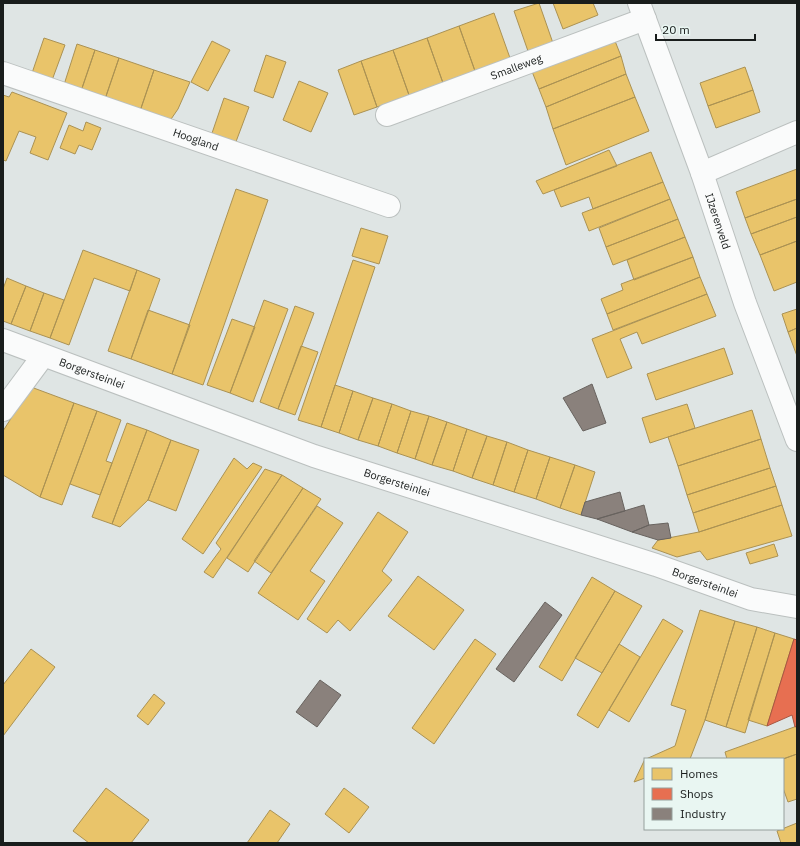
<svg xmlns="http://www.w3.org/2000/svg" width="800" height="846" font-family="'IBM Plex Sans',sans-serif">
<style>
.homes{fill:#e9c46a;stroke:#ab9253}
.shops{fill:#e76f51;stroke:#a95641}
.industry{fill:#8a817c;stroke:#68635f}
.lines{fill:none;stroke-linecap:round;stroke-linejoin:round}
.minor-casing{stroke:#bbc0bf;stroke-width:24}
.minor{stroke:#fafbfb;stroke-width:22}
.labels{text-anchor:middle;stroke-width:4;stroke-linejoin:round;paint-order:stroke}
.street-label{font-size:11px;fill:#191d1c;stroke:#e9f6f2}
</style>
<rect width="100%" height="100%" fill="#dfe5e4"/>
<path class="homes" d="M539,3l15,43 -25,8 -15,-43z
M553,3h40l5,12 -35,14z
M494,13l16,45 -35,13 -16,-45z
M459,26l16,45 -32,12 -16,-45z
M613,36l8,20 -82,33 -8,-20z
M44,38l21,7 -14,38 -20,-7z
M427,38l16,45 -34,12 -16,-45z
M212,41l18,9 -22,41 -17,-9z
M77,44l18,6 -16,47 -17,-6z
M95,50l24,8 -16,47 -24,-8z
M393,50l16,45 -32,12 -16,-46z
M266,55l20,7 -13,36 -19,-7z
M621,56l5,18 -80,33 -7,-18z
M119,58l35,12 -16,47 -35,-12z
M361,61l16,46 -23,8 -16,-45z
M745,67l8,23 -45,16 -8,-23z
M154,70l36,12 -12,27 -11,16 -29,-8z
M626,74l9,23 -82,32 -7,-22z
M299,81l29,12 -17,39 -28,-12z
M753,90l7,22 -44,16 -8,-22z
M12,92l55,21 -19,47 -18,-7 6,-16 -17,-6 -13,30 -3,-1v-65l6,2z
M635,97l14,34 -83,34 -13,-36z
M224,98l25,9 -15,40 -24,-8z
M86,122l15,6 -9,22 -13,-5 -4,9 -15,-6 9,-23 14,6z
M609,150l8,16 -74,28 -7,-13z
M651,152l12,30 -70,27 -4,-12 -28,10 -7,-17z
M797,169v30l-52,19 -9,-26z
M663,182l7,17 -81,32 -7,-18z
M236,189l32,11 -65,185 -31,-11z
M670,199l8,20 -72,28 -7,-19z
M797,199v18l-46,17 -6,-16z
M797,217v24l-37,14 -9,-21z
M678,219l7,18 -72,28 -7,-18z
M361,228l27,8 -9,28 -27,-8z
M685,237l8,20 -59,23 -7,-20z
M797,241v41l-23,9 -14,-36z
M83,250l54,20 -7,21 -36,-13 -25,67 -19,-7z
M693,257l7,20 -93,37 -6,-15 22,-9 -2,-6z
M353,260l22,7 -54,160 -23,-7z
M137,270l23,9 -29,80 -23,-8z
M700,277l7,17 -94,36 -6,-16z
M7,278l19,8 -15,38 -8,-3v-32z
M26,286l18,7 -14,38 -19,-7z
M44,293l20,7 -14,38 -20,-7z
M707,294l9,22 -74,28 -5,-12 -17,7 12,29 -25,10 -15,-39z
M264,300l24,9 -35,93 -23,-9z
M295,306l19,7 -36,96 -18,-7z
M797,309v19l-9,4 -6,-18z
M148,310l42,15 -18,49 -41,-15z
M232,319l23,8 -25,66 -23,-8z
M797,328v28l-9,-24z
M301,346l17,6 -23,63 -17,-6z
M724,348l9,26 -77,26 -9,-26z
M335,385l18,6 -14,42 -18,-6z
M31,387l43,16 -34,94 -37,-22v-44z
M353,391l20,7 -15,42 -19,-7z
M373,398l19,6 -14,42 -20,-6z
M74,403l23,8 -35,94 -22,-8z
M392,404l19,7 -14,42 -19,-7z
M687,404l8,24 -45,15 -8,-25z
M752,410l9,29 -83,27 -10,-29z
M97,411l24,9 -15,41 6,2 -12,32 -30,-11z
M411,411l18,5 -14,43 -18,-6z
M429,416l18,6 -15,43 -17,-6z
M447,422l20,7 -14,42 -21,-6z
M127,423l20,7 -35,94 -20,-7z
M467,429l20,7 -15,42 -19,-7z
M147,430l24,10 -23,60 -28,27 -8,-3z
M487,436l20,6 -14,43 -21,-7z
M761,439l9,29 -83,27 -9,-29z
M171,440l28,10 -23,61 -28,-11z
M507,442l21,8 -14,42 -21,-7z
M528,450l22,7 -14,42 -22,-7z
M550,457l25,8 -15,43 -24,-9z
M234,458l13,11 6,-6 9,4 -59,87 -21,-15z
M575,465l20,7 -14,43 -21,-7z
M770,468l6,18 -83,27 -6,-18z
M265,469l17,6 -69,103 -9,-6 17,-23 -5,-6z
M282,475l21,13 -55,84 -21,-14z
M776,486l6,19 -83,27 -6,-19z
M303,488l18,11 -50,74 -17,-12z
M782,505l10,31 -85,24 -7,-9 -23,6 -25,-9 6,-8 41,-8z
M317,506l26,17 -33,48 15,10 -27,39 -40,-27z
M378,512l30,20 -26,39 10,9 -42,51 -12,-11 -11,13 -20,-14z
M774,544l4,12 -28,8 -4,-11z
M418,576l46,34 -30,40 -46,-34z
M592,577l23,14 -53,90 -23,-14z
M615,591l27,15 -40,67 -27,-15z
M700,610l35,11 -30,99 -15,39h-44l29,-13 11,-36 -15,-5z
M663,619l20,12 -54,91 -20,-12z
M735,621l22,6 -31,100 -21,-7z
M757,627l18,6 -30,100 -19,-6z
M775,633l19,6 -27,87 -19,-6z
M475,639l21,15 -62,90 -22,-16z
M619,644l21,13 -42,71 -21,-13z
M31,649l24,18 -52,69v-51z
M154,694l11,9 -17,22 -11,-9z
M797,726v28l-14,5h-56l-2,-7z
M797,754v45l-9,3 -5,-14v-29z
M645,759v19l-11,4z
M106,788l43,32 -18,23h-42l-16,-12z
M344,788l25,19 -20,26 -24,-19z
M270,810l20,14 -13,19h-30z
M797,823v20h-16l-4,-12z"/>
<path class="shops" d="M794,639l3,1v86l-2,1 -3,-12 -25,11z"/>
<path class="industry" d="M592,384l14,39 -23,8 -20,-33z
M620,492l5,19 -28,8 -16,-4 4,-13z
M644,505l5,20 -17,7 -35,-13z
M668,523l3,15 -13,2 -26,-8 17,-7z
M545,602l17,13 -48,67 -18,-13z
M320,680l21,15 -24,32 -21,-15z"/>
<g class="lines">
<defs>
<g id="minor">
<path id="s1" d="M639,3l63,170 43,130 52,137"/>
<path id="s2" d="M3,73l386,133"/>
<path id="s3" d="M387,115l258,-96"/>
<path d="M702,173l95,-41"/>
<path id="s4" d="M3,340l311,116 342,109 95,34 46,8"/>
<path d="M3,410l40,-54"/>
</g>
</defs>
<use href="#minor" class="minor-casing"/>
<use href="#minor" class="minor"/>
</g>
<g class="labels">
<g class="street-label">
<text dy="4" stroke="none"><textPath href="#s3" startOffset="138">Smalleweg</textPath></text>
<text dy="4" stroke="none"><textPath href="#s2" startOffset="204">Hoogland</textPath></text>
<text dy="4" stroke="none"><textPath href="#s1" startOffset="232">IJzerenveld</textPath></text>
<text dy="4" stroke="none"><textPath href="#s4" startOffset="95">Borgersteinlei</textPath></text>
<text dy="4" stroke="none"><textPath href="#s4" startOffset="419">Borgersteinlei</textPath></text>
<text dy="4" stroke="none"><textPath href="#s4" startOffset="743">Borgersteinlei</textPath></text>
</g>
</g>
<rect width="800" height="846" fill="none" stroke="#191d1c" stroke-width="8"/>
<rect x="644" y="758" width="140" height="72" fill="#e9f6f2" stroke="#969f9c"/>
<rect x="652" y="768" width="20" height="12" fill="#e9c46a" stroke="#969f9c"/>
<text x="680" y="778" font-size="12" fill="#191d1c">Homes</text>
<rect x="652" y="788" width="20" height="12" fill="#e76f51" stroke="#969f9c"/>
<text x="680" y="798" font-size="12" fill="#191d1c">Shops</text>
<rect x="652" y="808" width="20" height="12" fill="#8a817c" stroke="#969f9c"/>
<text x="680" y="818" font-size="12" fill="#191d1c">Industry</text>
<path d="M656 34v6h99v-6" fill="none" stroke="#191d1c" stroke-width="2"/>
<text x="662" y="34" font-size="12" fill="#191d1c" stroke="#e9f6f2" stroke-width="3" paint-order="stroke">20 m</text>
</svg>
